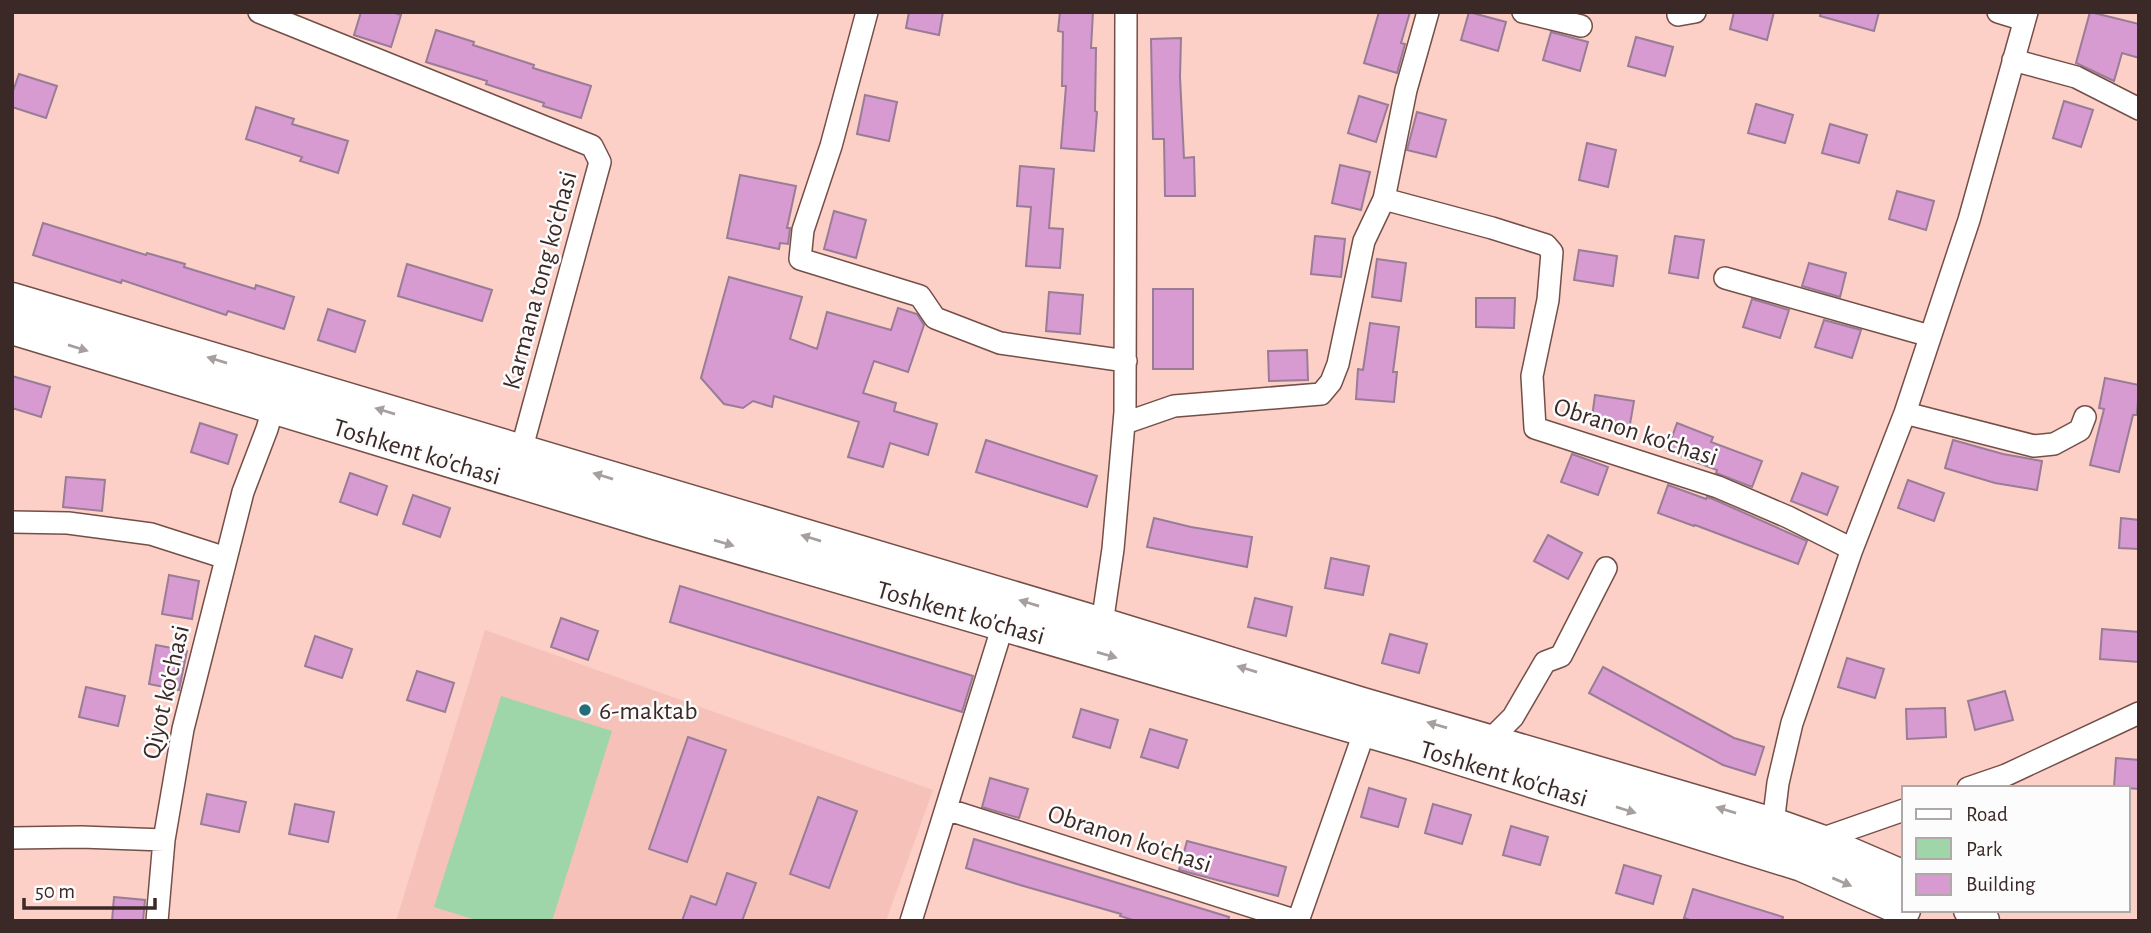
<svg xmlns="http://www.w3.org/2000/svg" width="2151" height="933" font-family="'Alegreya Sans',sans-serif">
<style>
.built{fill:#f6c1b8}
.green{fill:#9ed6a9}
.building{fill:#d89bd1;stroke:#997c96;stroke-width:2}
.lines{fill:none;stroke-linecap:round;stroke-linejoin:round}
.minor-casing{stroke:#744f48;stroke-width:24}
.highway-casing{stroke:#744f48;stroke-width:35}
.minor{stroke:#fff;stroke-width:21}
.highway{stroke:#fff;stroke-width:32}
.oneway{fill:#a69f9d}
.poi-dot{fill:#256d79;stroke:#fcfcfc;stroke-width:2.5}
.labels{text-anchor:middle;stroke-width:5;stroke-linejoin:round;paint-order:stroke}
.street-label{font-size:26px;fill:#3a2926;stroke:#fcfcfc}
.poi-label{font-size:26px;fill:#3a2926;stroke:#fcfcfc;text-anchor:start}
</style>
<rect width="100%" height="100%" fill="#fccfc7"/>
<path class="built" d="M485,630l448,160 -47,131h-490z"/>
<path class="green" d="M501,696l111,35 -60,190h-73l-45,-14z"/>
<path class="building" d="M361,12h31l9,3 -10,32 -37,-12z
M909,12h34l-4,23 -33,-7z
M1060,12h33l-2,36h5l-1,63 2,1 -3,39 -33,-3 5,-62h-4l1,-54 -5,-1z
M1379,12h31l-9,31 4,1 -8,29 -33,-10z
M1469,12l37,10 -8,29 -37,-11z
M1734,12h40l-7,28 -37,-11z
M1821,12h58l-5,19 -54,-15z
M2090,12l49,12v34l-17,-5 -8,28 -38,-18z
M436,30l38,12 -1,3 61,20 -1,3 58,18 -10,32 -38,-12 1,-3 -58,-19 1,-3 -61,-19z
M1551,32l37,10 -8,29 -37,-11z
M1636,37l37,10 -8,29 -37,-10z
M1181,38l-1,39 4,81 10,-1 1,39h-30l-1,-57h-11l-2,-100z
M19,74l38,12 -11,32 -34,-11v-13z
M865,95l32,7 -8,39 -32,-7z
M1359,96l29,9 -12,37 -28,-9z
M2064,101l29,9 -12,37 -28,-9z
M1756,104l37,11 -8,28 -37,-10z
M256,107l38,12 -2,5 56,17 -10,32 -38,-12 2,-4 -56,-18z
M1417,112l29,8 -10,37 -29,-7z
M1830,124l37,11 -8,28 -37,-10z
M1587,143l29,7 -8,37 -29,-7z
M1340,165l30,7 -9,38 -29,-7z
M1020,166l34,3 -5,59 14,1 -3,39 -34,-2 5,-59 -14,-1z
M740,175l56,11 -9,42h3l-2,16 -8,-1 -1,6 -52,-11z
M1897,191l37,10 -8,29 -37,-11z
M834,211l32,9 -10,38 -32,-9z
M43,223l103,32 1,-2 38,11 -1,3 71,22 1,-4 38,12 -10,32 -56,-18 -2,4 -104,-35 -1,3 -88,-28z
M1315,236l30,3 -4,38 -30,-3z
M1675,236l29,4 -6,38 -29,-5z
M1579,250l38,6 -4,30 -39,-6z
M1377,259l29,4 -5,38 -29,-4z
M1809,263l37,10 -6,24 -38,-11z
M407,264l85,26 -10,31 -84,-25z
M729,277l73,20 -12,42 27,10 10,-37 64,18 7,-22 19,6 7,11 -16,47 -34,-11 -11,32 33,10 -2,8 43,13 -9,31 -38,-12 -7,24 -35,-10 11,-35 -85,-26 -2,11 -19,-6 -10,7 -19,-4 -23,-26z
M1153,289h40v80h-40z
M1049,292l34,3 -3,39 -34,-3z
M1476,298h39l-1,30 -38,-1z
M1752,299l37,11 -9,28 -37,-11z
M328,309l37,12 -10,31 -37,-12z
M1824,320l37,10 -9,28 -37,-11z
M1370,323l29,4 -6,45h4l-3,30 -38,-3 2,-30 5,1z
M1307,350l1,30 -39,1 -1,-30z
M12,376l38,11 -9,30 -29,-9z
M2105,378l34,7 -2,30h-4l-14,57 -29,-7 14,-56 -5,-1z
M1595,395l39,6 -5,29 -38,-5z
M200,423l37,12 -9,29 -37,-12z
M1677,423l36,14 -2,5 51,19 -10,26 -36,-14 1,-3 -50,-19z
M986,440l111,36 -10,31 -111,-35z
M1953,440l50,14 39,7 -5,29 -42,-7 -50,-15z
M1572,454l36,13 -10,28 -37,-13z
M350,473l37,13 -10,29 -37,-13z
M1802,473l36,14 -11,28 -36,-14z
M66,477l39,3 -3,31 -39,-4z
M1908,480l36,13 -10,28 -36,-13z
M1668,485l38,14 1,-2 6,2 94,42 -9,23 -103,-39 -1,1 -36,-13z
M413,495l37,13 -10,29 -37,-13z
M1154,518l37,9 61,10 -5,30 -100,-20z
M2121,518l18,2v29l-20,-1z
M1548,535l34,18 -14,26 -34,-18z
M1331,558l38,8 -6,29 -38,-7z
M169,575l30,6 -7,38 -30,-5z
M680,586l293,90 -11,36 -292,-90z
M1255,598l37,9 -6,29 -38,-9z
M561,618l37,13 -10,29 -37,-13z
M2102,629l37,3v30l-39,-3z
M1390,634l37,10 -8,29 -37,-10z
M315,636l37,13 -10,29 -37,-12z
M156,645l31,6 -8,39 -30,-6z
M1847,658l37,11 -9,29 -37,-11z
M1603,667l131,71 30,9 -9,28 -32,-10 -134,-72z
M417,671l37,12 -9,29 -38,-12z
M86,687l39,9 -7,30 -39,-9z
M2005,691l8,29 -38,10 -7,-29z
M1945,708l1,29 -39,2 -1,-30z
M1081,709l37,11 -8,28 -37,-11z
M1150,729l37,11 -9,28 -37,-11z
M688,737l38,13 -39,112 -38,-13z
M2116,758l23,2v29l-25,-2z
M990,778l38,11 -9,29 -37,-11z
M1369,788l37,11 -8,28 -37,-10z
M207,794l39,8 -7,30 -38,-8z
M818,797l39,14 -28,77 -39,-14z
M295,804l39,8 -6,30 -39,-8z
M1433,804l38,11 -9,29 -37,-11z
M1511,826l37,11 -8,28 -37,-10z
M974,839l255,78 -1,4h-92l-16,-5 1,-2 -101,-29 -54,-17z
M1187,841l99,26 -8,29 -99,-26z
M1624,865l37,11 -8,28 -37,-11z
M727,873l29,10 -14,38h-60l9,-25 25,9z
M1693,889l90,28 -1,4h-89l-9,-3z
M114,897l31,3 -2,21h-31z"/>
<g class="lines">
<defs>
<path id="minor" d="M259,12l333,134 8,16 -79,289
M867,12l-36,134 -28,84 -3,29 120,37 15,22 65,25 126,18
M1523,12l58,14
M1998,12l26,8
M1678,15l17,-3
M2013,60l63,17 63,32
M1384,199l108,29 54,17 6,7 -4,48 -16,76 3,52 183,59 70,30 64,32
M1725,278l205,58
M1905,413l129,33 20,-2 26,-14 5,-13
M1125,423l49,-17 147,-12 10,-12 7,-18 26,-123 20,-42 22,-109 22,-78
M12,522l56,1 83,11 75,24
M1102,624l11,-75 12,-137 1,-400
M1490,740l23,-23 32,-55 16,-6 45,-88
M1968,788l38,-13 133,-62
M946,809l351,112
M1773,824l5,-41 14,-60 59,-171 54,-139 64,-193 58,-208
M12,838l69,-1 83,3
M1818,840l86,-30
M157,921l7,-81 19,-111 60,-237 24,-63 10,-33
M911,921l92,-296
M1298,921l67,-191"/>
<path id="highway" d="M12,299l1090,325 257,79 414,121 45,16 86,37
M12,328l646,196 761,222 383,119 102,45
M1970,910l13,11"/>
</defs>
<use href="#minor" class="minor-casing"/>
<use href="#highway" class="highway-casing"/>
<use href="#minor" class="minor"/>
<use href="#highway" class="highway"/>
</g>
<defs><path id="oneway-solid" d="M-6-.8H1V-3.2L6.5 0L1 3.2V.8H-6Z" transform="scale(1.75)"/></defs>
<g class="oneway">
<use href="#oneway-solid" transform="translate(78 348) rotate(17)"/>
<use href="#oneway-solid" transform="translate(217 360) rotate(-163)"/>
<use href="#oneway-solid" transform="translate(385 411) rotate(-163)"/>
<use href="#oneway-solid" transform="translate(603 476) rotate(-163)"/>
<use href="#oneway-solid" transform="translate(811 538) rotate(-163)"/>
<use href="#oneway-solid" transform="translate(724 543) rotate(16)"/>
<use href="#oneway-solid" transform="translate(1029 603) rotate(-163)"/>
<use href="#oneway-solid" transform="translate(1107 655) rotate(16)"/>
<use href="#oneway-solid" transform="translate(1247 669) rotate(-163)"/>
<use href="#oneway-solid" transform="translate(1437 725) rotate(-164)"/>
<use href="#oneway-solid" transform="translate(1626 810) rotate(17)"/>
<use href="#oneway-solid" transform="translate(1726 810) rotate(-163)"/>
<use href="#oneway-solid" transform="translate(1842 882) rotate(23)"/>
</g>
<circle class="poi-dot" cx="585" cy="710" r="7"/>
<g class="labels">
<g class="street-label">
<text transform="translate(539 280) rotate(-75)" y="9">Karmana tong ko'chasi</text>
<text transform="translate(1636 431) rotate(18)" y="9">Obranon ko'chasi</text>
<text transform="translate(417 451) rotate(17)" y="9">Toshkent ko'chasi</text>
<text transform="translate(961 612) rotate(16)" y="9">Toshkent ko'chasi</text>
<text transform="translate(165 692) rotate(-77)" y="9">Qiyot ko'chasi</text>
<text transform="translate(1504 773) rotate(17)" y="9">Toshkent ko'chasi</text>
<text transform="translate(1130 838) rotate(18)" y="9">Obranon ko'chasi</text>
</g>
<g class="poi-label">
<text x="599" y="719">6-maktab</text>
</g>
</g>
<rect width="2151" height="933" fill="none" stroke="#3a2926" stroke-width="28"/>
<rect x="1902" y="786" width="228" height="126" fill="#fcfcfc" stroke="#aea8a6" stroke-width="2"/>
<rect x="1916" y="809" width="35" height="10" fill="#ffffff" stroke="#aea8a6" stroke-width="2"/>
<text x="1966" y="821" font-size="21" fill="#3a2926">Road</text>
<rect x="1916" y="838" width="35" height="21" fill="#9ed6a9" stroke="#aea8a6" stroke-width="2"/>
<text x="1966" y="856" font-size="21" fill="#3a2926">Park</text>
<rect x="1916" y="874" width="35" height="21" fill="#d89bd1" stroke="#aea8a6" stroke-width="2"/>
<text x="1966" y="891" font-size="21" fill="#3a2926">Building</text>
<path d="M24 898v10h131v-10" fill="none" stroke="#3a2926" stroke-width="3.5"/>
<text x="35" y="898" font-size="21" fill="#3a2926" stroke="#fcfcfc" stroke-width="5" paint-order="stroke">50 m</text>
</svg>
